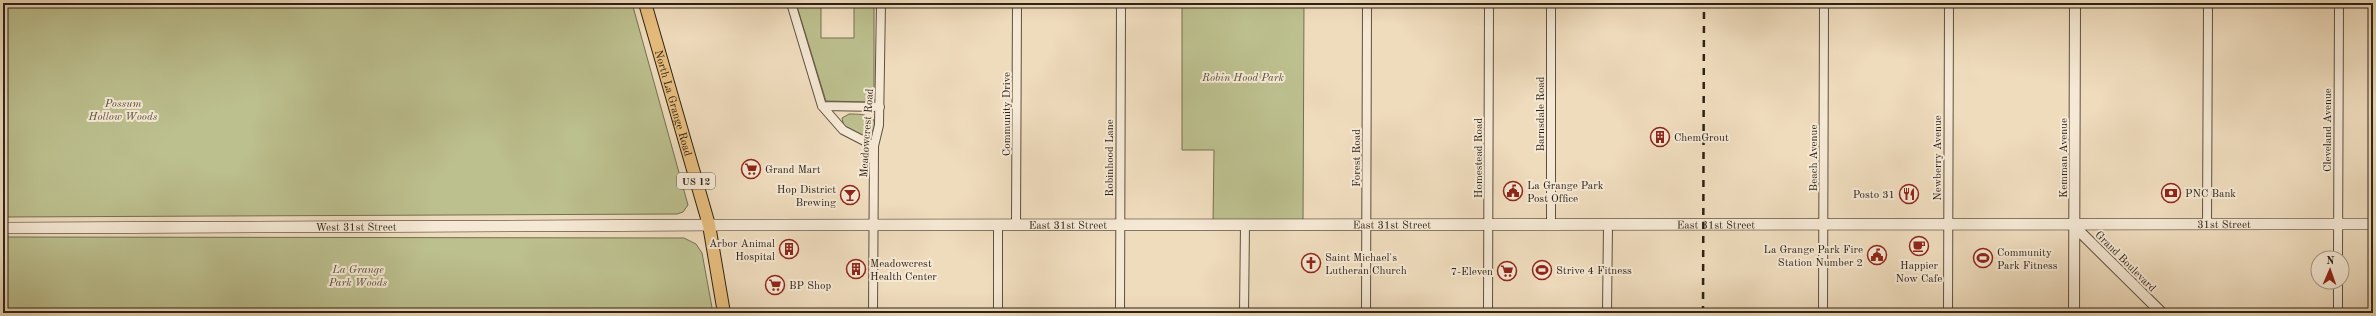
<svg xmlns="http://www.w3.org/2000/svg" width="2376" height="316" font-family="'Old Standard TT',serif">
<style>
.green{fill:#bcbf8e;stroke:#747052;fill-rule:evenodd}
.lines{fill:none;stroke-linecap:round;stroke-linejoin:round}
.minor-casing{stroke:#5e5040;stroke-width:10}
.tertiary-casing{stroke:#5e5040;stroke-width:12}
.secondary-casing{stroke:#2d2216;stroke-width:12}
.primary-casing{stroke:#2d2216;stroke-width:14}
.minor{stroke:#f5e8d4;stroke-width:8}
.tertiary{stroke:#f5e8d4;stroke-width:10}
.secondary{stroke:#f5e8d4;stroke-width:11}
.primary{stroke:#e8be7e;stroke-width:12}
.rail{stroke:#2d2216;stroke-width:2.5;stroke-dasharray:7 7;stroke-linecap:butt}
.labels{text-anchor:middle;stroke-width:4;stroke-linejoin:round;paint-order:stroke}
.shield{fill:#f5e8d4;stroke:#695d4f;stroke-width:1}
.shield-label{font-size:10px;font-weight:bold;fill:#2d2216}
.park-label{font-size:11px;font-style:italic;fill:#58513a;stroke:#f5e8d4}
.street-label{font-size:11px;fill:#2d2216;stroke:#f5e8d4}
.poi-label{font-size:11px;fill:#2d2216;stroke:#f5e8d4;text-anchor:start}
</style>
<rect width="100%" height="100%" fill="#efdcbd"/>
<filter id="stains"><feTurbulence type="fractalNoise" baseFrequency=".005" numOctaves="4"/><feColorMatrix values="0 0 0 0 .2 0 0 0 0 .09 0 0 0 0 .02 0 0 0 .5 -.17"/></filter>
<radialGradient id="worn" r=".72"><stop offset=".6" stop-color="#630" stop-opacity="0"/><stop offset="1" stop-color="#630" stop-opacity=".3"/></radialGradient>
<path class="green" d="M3,3h629l56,202 -5,7 -6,2 -674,3z
M796,3h78v91l-4,8 -44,-1zM821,5h33v33h-33z
M1182,3h122l-1,220 -90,-1 1,-72h-32z
M849,114c17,0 34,1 21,23l-5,2 -21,-12 -2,-9z
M3,237l681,1 12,6 6,9 11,60h-710z"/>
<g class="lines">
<defs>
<path id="minor" d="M791,3l31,103 21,24 31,16
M1551,3v222
M822,106l58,1
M2207,224l1,-221
M1016,225l1,-222
M2338,258l1,-255
M873,313l1,-167 5,-21 2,-122
M998,313v-88
M1120,313l1,-310
M1244,313l1,-88
M1366,313l1,-310
M1488,313l1,-310
M1607,313l1,-88
M1823,313l1,-310
M1948,313l1,-310
M2338,313v-31"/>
<path id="tertiary" d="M2074,226l88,87
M2074,313l1,-310"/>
<g id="secondary">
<path id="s1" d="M3,228l724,-3 1646,-1"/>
</g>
<g id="primary">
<path id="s2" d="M645,3l64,222 15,88"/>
</g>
</defs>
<use href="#minor" class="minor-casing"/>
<use href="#tertiary" class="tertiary-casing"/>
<use href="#secondary" class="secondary-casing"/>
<use href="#primary" class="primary-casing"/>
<use href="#minor" class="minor"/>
<use href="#tertiary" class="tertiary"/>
<use href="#secondary" class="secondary"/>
<use href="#primary" class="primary"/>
<path class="rail" d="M1703,313l1,-310"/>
</g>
<defs>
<symbol id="building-ring" viewBox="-11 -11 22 22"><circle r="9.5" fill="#f5e8d4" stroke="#8f2418" stroke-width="1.5"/><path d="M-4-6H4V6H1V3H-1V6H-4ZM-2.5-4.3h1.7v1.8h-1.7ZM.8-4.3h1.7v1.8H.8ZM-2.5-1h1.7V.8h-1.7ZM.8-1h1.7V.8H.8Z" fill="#8f2418"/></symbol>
<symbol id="supermarket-ring" viewBox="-11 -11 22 22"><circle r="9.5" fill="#f5e8d4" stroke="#8f2418" stroke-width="1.5"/><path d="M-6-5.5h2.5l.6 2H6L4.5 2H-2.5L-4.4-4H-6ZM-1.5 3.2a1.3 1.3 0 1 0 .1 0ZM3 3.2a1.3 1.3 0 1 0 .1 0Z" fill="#8f2418"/></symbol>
<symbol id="civic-ring" viewBox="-11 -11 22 22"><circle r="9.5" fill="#f5e8d4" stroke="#8f2418" stroke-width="1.5"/><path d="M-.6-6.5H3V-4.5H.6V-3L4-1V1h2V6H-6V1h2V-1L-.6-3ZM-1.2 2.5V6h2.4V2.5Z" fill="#8f2418"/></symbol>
<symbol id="bank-ring" viewBox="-11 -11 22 22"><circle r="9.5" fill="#f5e8d4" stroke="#8f2418" stroke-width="1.5"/><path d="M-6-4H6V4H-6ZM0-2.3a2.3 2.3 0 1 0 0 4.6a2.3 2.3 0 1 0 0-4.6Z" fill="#8f2418"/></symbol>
<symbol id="restaurant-ring" viewBox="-11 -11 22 22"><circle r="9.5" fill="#f5e8d4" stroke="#8f2418" stroke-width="1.5"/><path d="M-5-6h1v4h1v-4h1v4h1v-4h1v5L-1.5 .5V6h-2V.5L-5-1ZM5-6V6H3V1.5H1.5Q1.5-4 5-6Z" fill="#8f2418"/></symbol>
<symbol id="bar-ring" viewBox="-11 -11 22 22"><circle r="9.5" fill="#f5e8d4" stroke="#8f2418" stroke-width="1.5"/><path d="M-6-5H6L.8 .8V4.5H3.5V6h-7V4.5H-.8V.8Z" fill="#8f2418"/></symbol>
<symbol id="cafe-ring" viewBox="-11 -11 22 22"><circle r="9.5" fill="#f5e8d4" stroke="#8f2418" stroke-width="1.5"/><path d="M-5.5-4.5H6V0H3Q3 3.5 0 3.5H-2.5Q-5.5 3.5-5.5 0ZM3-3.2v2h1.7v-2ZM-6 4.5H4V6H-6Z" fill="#8f2418"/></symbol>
<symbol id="stadium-ring" viewBox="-11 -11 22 22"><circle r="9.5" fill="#f5e8d4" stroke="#8f2418" stroke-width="1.5"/><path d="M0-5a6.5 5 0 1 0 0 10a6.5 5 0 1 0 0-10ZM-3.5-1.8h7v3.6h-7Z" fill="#8f2418"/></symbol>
<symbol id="church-ring" viewBox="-11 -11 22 22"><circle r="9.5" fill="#f5e8d4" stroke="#8f2418" stroke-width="1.5"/><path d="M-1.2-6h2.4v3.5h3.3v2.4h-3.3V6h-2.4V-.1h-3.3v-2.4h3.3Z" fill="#8f2418"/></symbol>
</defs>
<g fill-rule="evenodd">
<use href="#building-ring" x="1649" y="126" width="22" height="22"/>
<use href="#supermarket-ring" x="740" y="158" width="22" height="22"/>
<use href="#civic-ring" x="1502" y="180" width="22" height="22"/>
<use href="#bank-ring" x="2160" y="182" width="22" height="22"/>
<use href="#restaurant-ring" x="1898" y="183" width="22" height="22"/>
<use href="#bar-ring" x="839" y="184" width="22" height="22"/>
<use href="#cafe-ring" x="1908" y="235" width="22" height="22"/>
<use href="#building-ring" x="778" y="238" width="22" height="22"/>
<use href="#civic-ring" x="1866" y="244" width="22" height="22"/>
<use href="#stadium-ring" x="1972" y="247" width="22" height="22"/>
<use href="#church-ring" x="1300" y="252" width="22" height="22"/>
<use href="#building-ring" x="845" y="258" width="22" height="22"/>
<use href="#stadium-ring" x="1531" y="259" width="22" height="22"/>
<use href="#supermarket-ring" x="1496" y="260" width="22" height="22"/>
<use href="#supermarket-ring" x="764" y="274" width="22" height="22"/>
</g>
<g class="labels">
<rect class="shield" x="677" y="173" width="38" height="16" rx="3"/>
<g class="shield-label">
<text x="696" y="185">US 12</text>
</g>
<g class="park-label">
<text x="1243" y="81">Robin Hood Park</text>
<text x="123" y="107">Possum<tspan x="123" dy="13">Hollow Woods</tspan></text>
<text x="358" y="273">La Grange<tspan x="358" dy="13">Park Woods</tspan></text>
</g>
<g class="street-label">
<text dy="4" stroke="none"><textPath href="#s2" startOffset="104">North La Grange Road</textPath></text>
<text transform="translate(1006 114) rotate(-90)" y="4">Community Drive</text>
<text transform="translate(1540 114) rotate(-90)" y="4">Barnsdale Road</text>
<text transform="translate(2327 130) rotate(-90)" y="4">Cleveland Avenue</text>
<text transform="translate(866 133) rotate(-86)" y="4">Meadowcrest Road</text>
<text transform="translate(1109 158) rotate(-90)" y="4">Robinhood Lane</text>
<text transform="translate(1356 158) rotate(-90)" y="4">Forest Road</text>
<text transform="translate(1478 158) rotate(-90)" y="4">Homestead Road</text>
<text transform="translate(1813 158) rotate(-90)" y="4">Beach Avenue</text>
<text transform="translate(1937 158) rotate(-90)" y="4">Newberry Avenue</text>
<text transform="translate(2063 158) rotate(-90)" y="4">Kemman Avenue</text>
<text dy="4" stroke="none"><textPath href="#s1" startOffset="1713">East 31st Street</textPath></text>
<text dy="4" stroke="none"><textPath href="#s1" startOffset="2221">31st Street</textPath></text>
<text dy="4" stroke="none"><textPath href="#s1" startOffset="1065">East 31st Street</textPath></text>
<text dy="4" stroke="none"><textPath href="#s1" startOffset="1389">East 31st Street</textPath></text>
<text dy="4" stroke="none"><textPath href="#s1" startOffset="353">West 31st Street</textPath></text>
<text transform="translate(2126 261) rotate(45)" y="4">Grand Boulevard</text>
</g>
<g class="poi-label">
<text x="1674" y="141">ChemGrout</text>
<text x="765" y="173">Grand Mart</text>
<text x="1527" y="189">La Grange Park<tspan x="1527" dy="13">Post Office</tspan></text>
<text x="836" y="193" text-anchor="end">Hop District<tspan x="836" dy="13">Brewing</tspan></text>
<text x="2185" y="197">PNC Bank</text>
<text x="1895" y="198" text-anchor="end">Posto 31</text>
<text x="775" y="247" text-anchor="end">Arbor Animal<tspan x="775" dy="13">Hospital</tspan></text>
<text x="1863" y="253" text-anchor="end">La Grange Park Fire<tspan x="1863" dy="13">Station Number 2</tspan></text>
<text x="1997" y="256">Community<tspan x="1997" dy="13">Park Fitness</tspan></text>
<text x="1325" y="261">Saint Michael's<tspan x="1325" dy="13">Lutheran Church</tspan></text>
<text x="870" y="267">Meadowcrest<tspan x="870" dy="13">Health Center</tspan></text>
<text x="1919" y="269" text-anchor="middle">Happier<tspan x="1919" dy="13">Now Cafe</tspan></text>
<text x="1556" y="274">Strive 4 Fitness</text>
<text x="1493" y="275" text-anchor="end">7-Eleven</text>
<text x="789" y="289">BP Shop</text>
</g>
</g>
<rect width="2376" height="316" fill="none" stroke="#efdcbd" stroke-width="16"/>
<rect x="4" y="4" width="2368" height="308" fill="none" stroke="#2d2216" stroke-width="2"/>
<rect x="8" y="8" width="2360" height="300" fill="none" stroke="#2d2216"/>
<g transform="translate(2330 270) rotate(2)"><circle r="19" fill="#f5e8d4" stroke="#a59988"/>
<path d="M0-3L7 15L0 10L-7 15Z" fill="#8f2418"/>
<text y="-6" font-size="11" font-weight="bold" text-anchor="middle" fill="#2d2216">N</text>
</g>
<rect width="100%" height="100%" filter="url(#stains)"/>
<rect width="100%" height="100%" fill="url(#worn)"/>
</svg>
